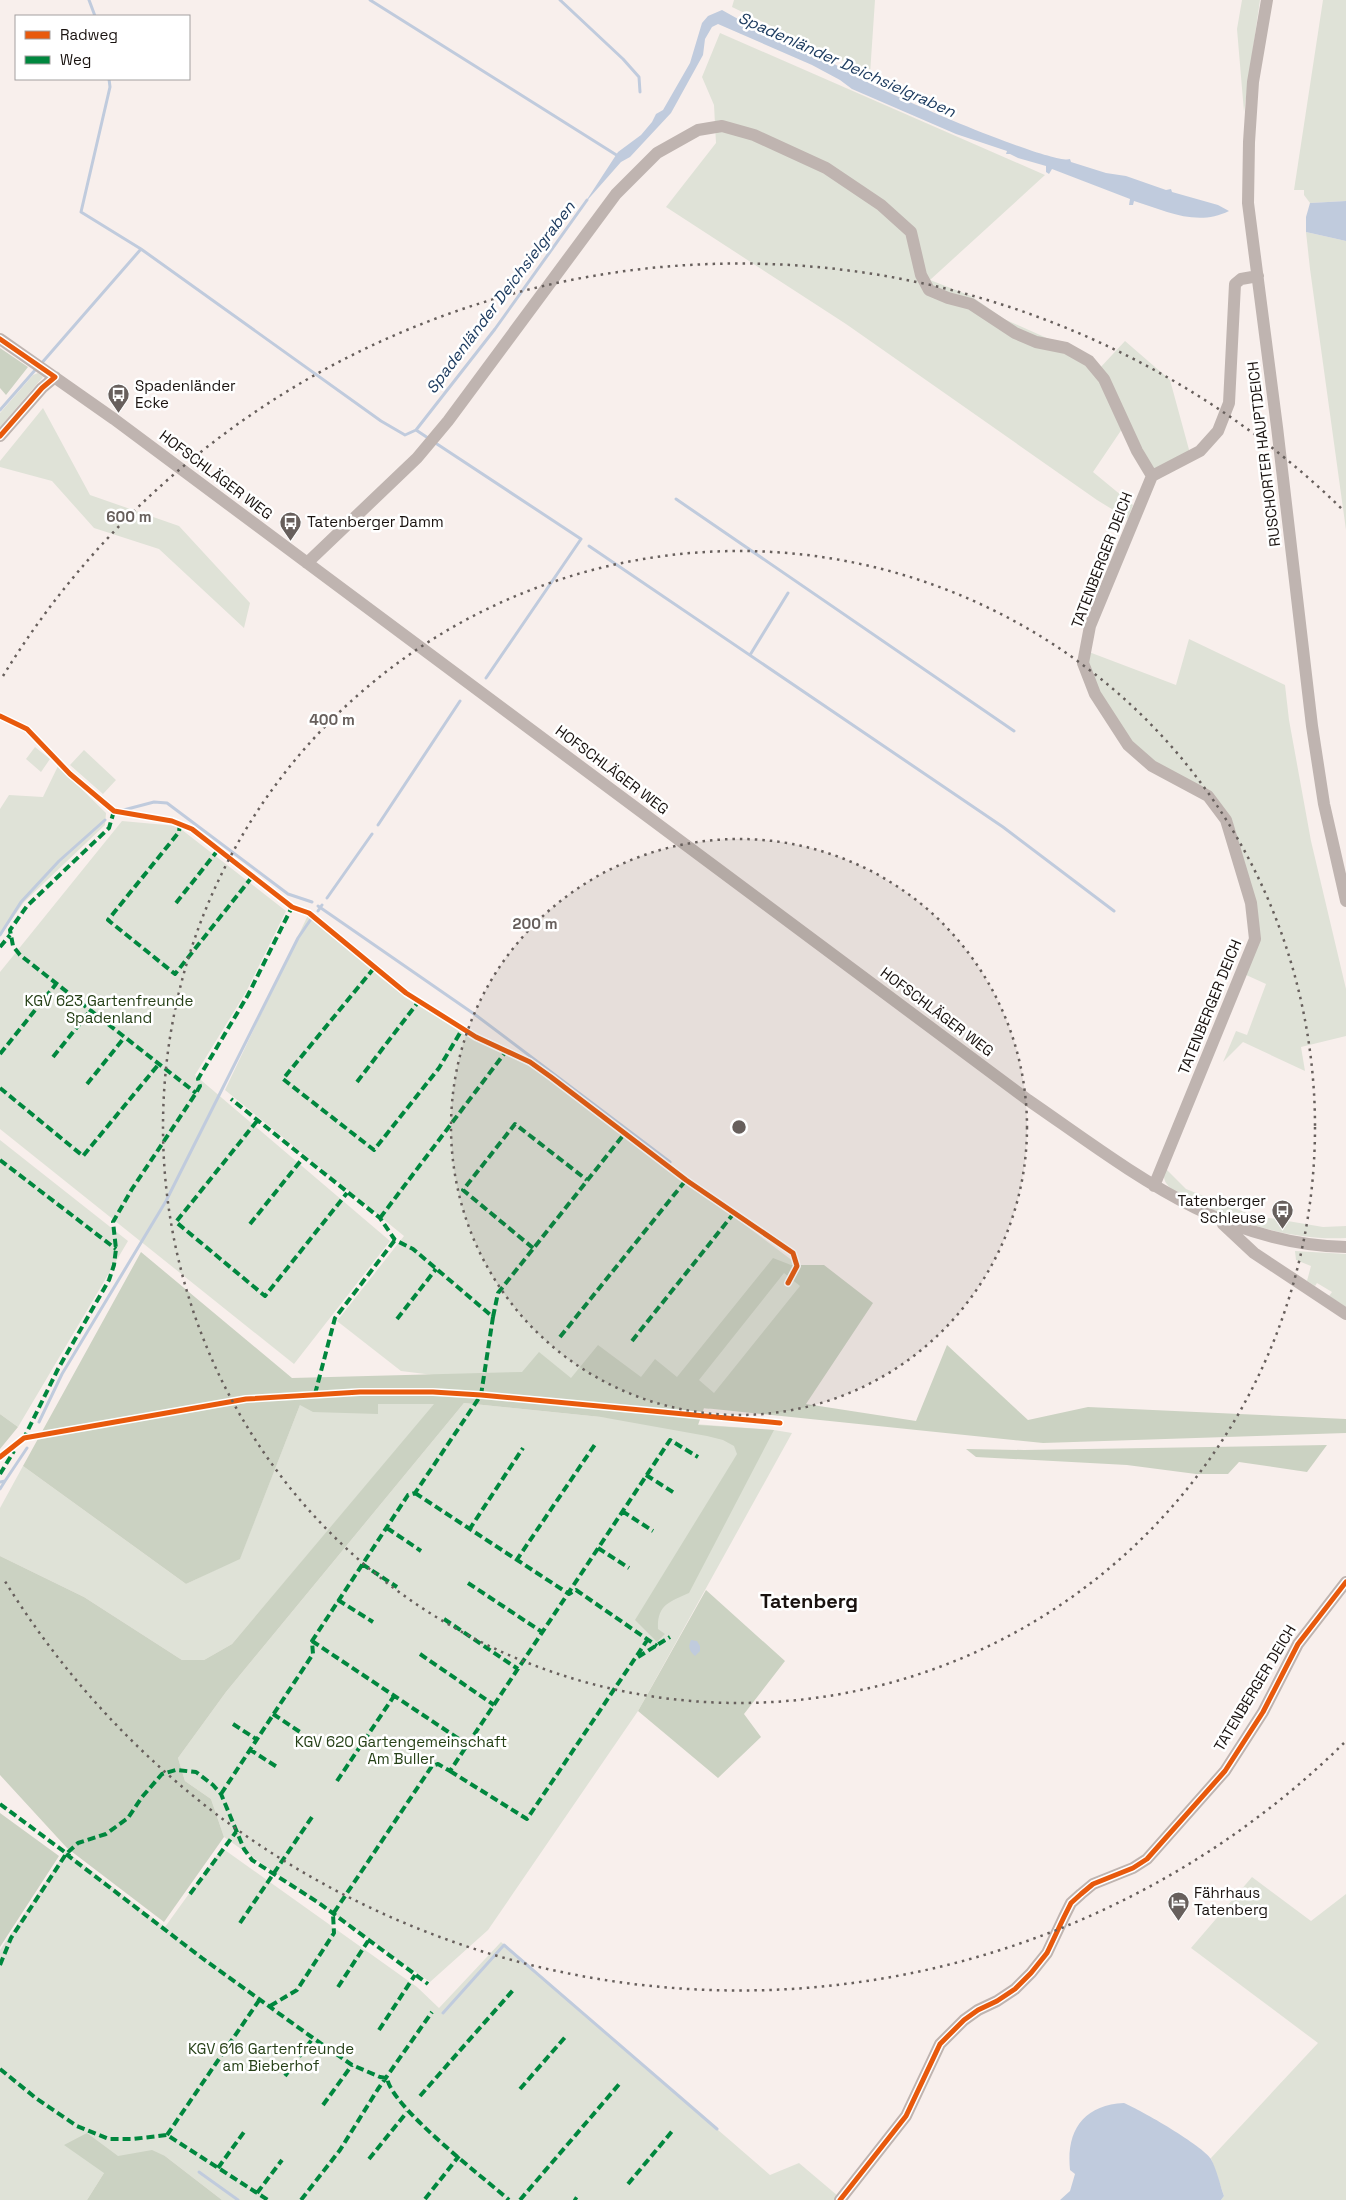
<svg xmlns="http://www.w3.org/2000/svg" width="1346" height="2200" font-family="'Space Grotesk',sans-serif">
<style>
.green{fill:#dfe2d7}
.forest{fill:#cbd2c2;fill-rule:evenodd}
.water{fill:#c0cbdd}
.lines{fill:none;stroke-linecap:round;stroke-linejoin:round}
.stream{stroke:#c0cbdd;stroke-width:3}
.minor{stroke:#bfb4b0;stroke-width:12}
.quiet{stroke:#00873e;stroke-width:4;stroke-dasharray:8 4;stroke-linecap:butt}
.cycleway-casing{stroke:#fff;stroke-width:8}
.cycleway{stroke:#e8590c;stroke-width:5}
.ring{fill:none;stroke:#675f5c;stroke-width:2.5;stroke-dasharray:2.5 5}
.labels{text-anchor:middle;stroke-width:5;stroke-linejoin:round;paint-order:stroke}
.poi-label{font-size:15px;fill:#19120f;stroke:#fff;text-anchor:start}
.street-label{font-size:15px;fill:#19120f;stroke:#fff}
.park-label{font-size:15px;fill:#264017;stroke:#fff}
.water-label{font-size:16px;font-style:italic;fill:#1e3c60;stroke:#fff}
.district-label{font-size:20px;font-weight:bold;fill:#19120f;stroke:#fff}
.centre{fill:#675f5c;stroke:#fff;stroke-width:2.5}
.ring-label{font-size:15px;text-anchor:middle;font-weight:bold;fill:#675f5c;stroke:#fff;stroke-width:5;stroke-linejoin:round;paint-order:stroke}
</style>
<rect width="100%" height="100%" fill="#f8efec"/>
<path class="green" d="M734,0h141l-5,74 -138,-67z
M1242,0h18l-16,112 -7,-83z
M1323,0h23v201l-36,2 -6,-8v-5h-10z
M720,33l325,142 -115,105 41,16 33,23 85,38 10,12 26,-28 45,39 21,77 -34,23 -35,-51 -29,43 40,33 -5,14 -31,-19 -251,-176 -180,-117 50,-64 -2,-38 -12,-28z
M1306,232l40,9v289l-36,-261z
M38,373l5,4 -43,50v-14l33,-38z
M43,408l47,87 89,31 71,77 -6,25 -85,-79 -65,-21 -42,-47 -52,-14v-6z
M1189,639l96,46 4,35 22,121 35,148v47l-45,11 4,24 -62,-29 -20,20 13,-31 11,4 19,-51 -22,-10 14,-33 -26,-121 -78,-59 -23,-20 -32,-49 -12,-32 2,-8 87,33z
M35,747l15,12 -9,13 -15,-13z
M84,750l32,30 -13,14 -33,-29z
M58,766l48,47 -1,12 -81,77 -24,34v-127l9,-14 34,2z
M122,821l55,5 109,85 -40,81 -51,83 195,166 -96,123 -294,-235v-157z
M309,913l16,18 56,47 32,24 54,32 34,15 46,27 266,200 -104,133 -308,-38 -64,-50 67,-85 -179,-146z
M0,1140l128,101 -110,186 -18,-13z
M1165,1168l21,21 66,26 71,12 23,-1v12c-51,3 -106,-14 -151,-37 -9,-4 -23,-9 -29,-18 -3,-5 -2,-10 -1,-15z
M1295,1251l51,3v53l-17,-11 3,-4 -15,-9 -2,3 -8,-5 4,-15 -15,-6z
M464,1403l137,14 173,13 18,3 -154,278 -150,219 -58,52 -206,-145 -13,-38 -26,-18 -7,-23 48,-66z
M378,1404h57l-203,240 -28,16h-22l-98,-63 -84,-41v-48l23,-42 163,118 54,-26 60,-153 78,8z
M222,1848l195,139 22,21 62,-66 269,233 29,-12 39,33 -4,4h-612l-57,-44 -61,17 -17,27h-87v-250l66,-99 99,76z
M1252,1877l59,44 35,-27v306h-125l3,-4 -13,-38 107,-115 -127,-95z"/>
<path class="forest" d="M0,348l28,19 -22,28 -6,-7z
M141,1252l151,126 230,-6 17,-20 32,26 27,-33 43,32 14,-18 22,18 96,-119 18,7h33l49,38 -67,101 110,17 31,-76 81,75 60,-13 258,12v14l-303,10 -339,-35 -6,17 76,5 -85,163c-20,9 -32,12 -31,36l7,5 -8,8 -22,-22 99,-161 3,-5 -3,-8 -11,-6 -16,-4 -106,-19 -137,-14 -238,289 -48,66 7,23 26,18 13,38 -60,85 -97,-74 -67,-73v-219l84,41 98,63h22l28,-16 202,-240h-56v10l-65,-2 -13,-7 -60,154 -54,25 -163,-118zM784,1273l16,13 -86,107 -15,-13z
M0,1414l18,13 -18,22z
M1327,1445l-20,27 -68,-10 -11,12h-32l-69,-9 -151,-8 -10,-8 58,1z
M706,1590l79,71 -41,53 17,23 -43,41 -80,-67z
M0,1813l59,43 -59,91z
M87,2133l31,23 34,-6 13,6 57,44h-135l17,-27 -40,-28z"/>
<path class="water" d="M722,10l43,24 57,24 4,-1c11,18 228,110 244,102l1,3 35,11 20,3 40,14 5,-1 1,3 46,13 11,6c-32,16 -63,0 -95,-10l-1,4h-4l1,-6 -78,-30 -3,5 -3,-2v-6l-28,-8 -8,-4h-4l1,-3 -51,-17 -104,-45 -12,-9 -28,-15 -94,-41 -6,3 -7,12 -2,16 -32,58 -41,44 -9,5 -37,42 34,-52 23,-17 11,-13 4,-8 7,-4 27,-47 12,-40 6,-7z
M1346,201v40l-40,-9v-15l4,-14z
M691,1640l6,1 3,5v5l-5,5c-6,-5 -7,-9 -4,-16z
M1124,2103c17,7 79,43 87,56 6,11 9,26 13,37l-3,4h-161l10,-9 5,-17 -5,-4c-4,-39 13,-65 54,-67z"/>
<g class="lines">
<path class="stream" d="M89,0l6,16
M370,0l248,156
M560,0l63,59 16,18 1,15
M109,79l1,8 -29,125 60,37 240,172 24,14 11,-5 12,8
M40,365l101,-116
M0,410l36,-41
M416,430l79,-101 92,-129
M437,444l144,95 -95,139
M676,499l338,232
M589,546l414,281 111,84
M750,655l38,-62
M116,812l38,-10 13,1 121,91 24,8
M378,825l82,-124
M327,898l45,-64
M318,906l159,110 193,146
M318,911l4,-6
M0,935l21,-33 38,-41 46,-41
M39,1422l23,-48 104,-173 132,-263 13,-19
M0,1482l5,-1 22,-33
M0,1489l5,-8
M443,2013l61,-68 213,184
M199,2172l39,28"/>
<path class="minor" d="M1267,0l-14,82 -4,60 -1,61 29,224 35,299 12,78 22,97
M0,339l114,80 914,681c99,68 192,145 318,147
M0,436l42,-48 13,-11
M307,563l110,-105 31,-37 168,-227 41,-41 41,-23 24,-4 32,9 72,33 55,37 30,27 10,43 8,15 19,8 23,6 44,29 21,9 30,6 23,13 15,18 33,72 15,25
M1154,1186l101,-247 -4,-36 -25,-83 -18,-24 -56,-30 -24,-21 -33,-51 -12,-31 7,-37 62,-150 48,-25 18,-20 11,-28 6,-119 6,-5 17,-3
M1223,1224l31,29 92,61
M840,2200l66,-84 34,-72 24,-24 14,-10 19,-9 18,-12 16,-16 16,-20 17,-36 7,-14 10,-9 12,-10 40,-16 14,-9 78,-88 38,-59 35,-68 48,-62"/>
<path class="quiet" d="M114,811l-5,17 -82,78 -17,24 3,16 7,9 176,138
M180,823l-1,9 -71,88 67,54 77,-97
M176,903l42,-53
M0,947l10,-12
M374,968l-91,111 91,71 65,-82 24,-40
M0,1054l56,-70
M53,1057l37,-46
M357,1082l62,-81
M87,1084l37,-46
M0,1088l83,68 75,-91
M257,1121l-81,101 89,74 82,-103
M0,1160l116,89
M380,1218l127,-168
M250,1224l53,-66
M533,1248l-70,-58 52,-66 72,56
M493,1317l5,-24 127,-160
M397,1319l39,-50
M560,1337l126,-157
M632,1341l102,-128
M315,1394l20,-76 60,-78
M23,1440l35,-71 51,-89 5,-15 2,-16 -3,-27 19,-33 64,-96 4,-7 -2,-7 50,-84 44,-88
M0,1474l14,-23
M646,1475l30,19
M415,1493l154,101 7,-4 81,56
M622,1511l31,20
M387,1528l34,23
M469,1530l54,-82
M598,1548l31,20
M516,1561l80,-118
M362,1564l35,23
M468,1583l74,49
M338,1600l35,22
M444,1619l74,50
M312,1641l156,104
M420,1654l74,51
M638,1657l32,-20
M273,1714l27,18
M233,1724l23,15
M249,1749l28,18
M450,1771l77,48 121,-180
M337,1781l57,-85
M221,1794l92,-140 -1,-13 96,-146 7,-2 66,-98 12,-78 -80,-68 -18,-9 -15,-22 -149,-119
M0,1804l70,52
M66,1854l136,104 111,80 39,27 28,12 7,1c5,30 96,99 122,122
M190,1894l46,-62
M240,1923l72,-106
M0,1965l11,-27 55,-84 12,-11 28,-9 22,-16 14,-21 20,-23 14,-4 20,2 17,13 8,9 23,55 8,11 67,43 109,81
M338,1987l30,-46
M270,2006l27,-16 37,-57 -1,-19 99,-148 6,-2 12,7 220,-331 28,17
M379,2030l36,-55
M0,2069l37,30 40,27 32,13h24l34,-4 101,65
M285,2076l28,-38
M520,2089l47,-54
M420,2096l94,-107
M323,2105l29,-40
M167,2135l93,-136
M369,2159l38,-47
M218,2168l26,-36
M628,2184l46,-55
M257,2193l25,-33
M574,2198l3,2
M425,2199l34,-43
M301,2200l39,-50 38,-61 54,-77
M520,2200l101,-118"/>
<defs>
<path id="cycleway" d="M0,339l55,38 -13,11 -42,48
M0,716l27,13 43,45 44,37 58,10 20,8 100,78 17,6 97,80 70,44 54,25 21,15 135,103 107,73 4,13 -9,17
M0,1457l24,-19 222,-39 114,-7h73l48,3 299,28
M840,2200l66,-84 34,-72 24,-24 14,-10 19,-9 18,-12 16,-16 16,-20 17,-36 7,-14 10,-9 12,-10 40,-16 14,-9 78,-88 38,-59 35,-68 48,-62"/>
</defs>
<use href="#cycleway" class="cycleway-casing"/>
<use href="#cycleway" class="cycleway"/>
</g>
<circle cx="739" cy="1127" r="288" fill="#675f5c" fill-opacity=".12"/>
<g class="ring">
<circle cx="739" cy="1127" r="288"/>
<circle cx="739" cy="1127" r="576"/>
<path d="M1344 1743A863 863 0 0 1 3 1578M3 676A863 863 0 0 1 1344 511"/>
</g>
<defs>
<symbol id="bus-pin" viewBox="-11 -11 22 30"><path d="M0 17L-7.5 6A9.5 9.5 0 1 1 7.5 6Z" fill="#675f5c" stroke="#fff"/><path d="M-5-6H5V4H4V6H2V4H-2V6H-4V4H-5ZM-3.5-4V0h7V-4ZM-3.5 1.2v1.5H-2V1.2ZM2 1.2v1.5H3.5V1.2Z" fill="#fff"/></symbol>
<symbol id="hotel-pin" viewBox="-11 -11 22 30"><path d="M0 17L-7.5 6A9.5 9.5 0 1 1 7.5 6Z" fill="#675f5c" stroke="#fff"/><path d="M-6-4.5h1.5V1H6V5H4.5V3h-9V5H-6ZM-4 0a1.8 1.8 0 1 1 3.6 0ZM.5 0V-2.5h3Q6-2.5 6 0Z" fill="#fff"/></symbol>
</defs>
<g fill-rule="evenodd">
<use href="#bus-pin" x="106" y="382" width="25" height="34"/>
<use href="#bus-pin" x="278" y="510" width="25" height="34"/>
<use href="#bus-pin" x="1270" y="1198" width="25" height="34"/>
<use href="#hotel-pin" x="1166" y="1890" width="25" height="34"/>
</g>
<g class="labels">
<g class="poi-label">
<text x="135" y="391">Spadenländer<tspan x="135" dy="17">Ecke</tspan></text>
<text x="307" y="527">Tatenberger Damm</text>
<text x="1266" y="1206" text-anchor="end">Tatenberger<tspan x="1266" dy="17">Schleuse</tspan></text>
<text x="1194" y="1898">Fährhaus<tspan x="1194" dy="17">Tatenberg</tspan></text>
</g>
<g class="street-label">
<text transform="translate(1264 454) rotate(-97)" y="5">RUSCHORTER HAUPTDEICH</text>
<text transform="translate(216 475) rotate(37)" y="5">HOFSCHLÄGER WEG</text>
<text transform="translate(1102 560) rotate(-69)" y="5">TATENBERGER DEICH</text>
<text transform="translate(612 770) rotate(37)" y="5">HOFSCHLÄGER WEG</text>
<text transform="translate(1210 1007) rotate(-68)" y="5">TATENBERGER DEICH</text>
<text transform="translate(937 1012) rotate(37)" y="5">HOFSCHLÄGER WEG</text>
<text transform="translate(1255 1688) rotate(-59)" y="5">TATENBERGER DEICH</text>
</g>
<g class="park-label">
<text x="109" y="1006">KGV 623 Gartenfreunde<tspan x="109" dy="17">Spadenland</tspan></text>
<text x="401" y="1747">KGV 620 Gartengemeinschaft<tspan x="401" dy="17">Am Buller</tspan></text>
<text x="271" y="2054">KGV 616 Gartenfreunde<tspan x="271" dy="17">am Bieberhof</tspan></text>
</g>
<g class="water-label">
<text transform="translate(847 64) rotate(24)" y="6">Spadenländer Deichsielgraben</text>
<text transform="translate(500 297) rotate(-53)" y="6">Spadenländer Deichsielgraben</text>
</g>
<g class="district-label">
<text x="809" y="1608">Tatenberg</text>
</g>
</g>
<circle cx="739" cy="1127" r="8" class="centre"/>
<g class="ring-label">
<text x="129" y="522">600 m</text>
<text x="332" y="725">400 m</text>
<text x="535" y="929">200 m</text>
</g>
<rect x="15" y="15" width="175" height="65" fill="#ffffff" stroke="#a3a09f"/>
<rect x="25" y="31" width="25" height="8" fill="#e8590c" stroke="#a3a09f"/>
<text x="60" y="40" font-size="15" fill="#19120f">Radweg</text>
<rect x="25" y="56" width="25" height="8" fill="#00873e" stroke="#a3a09f"/>
<text x="60" y="65" font-size="15" fill="#19120f">Weg</text>
</svg>
